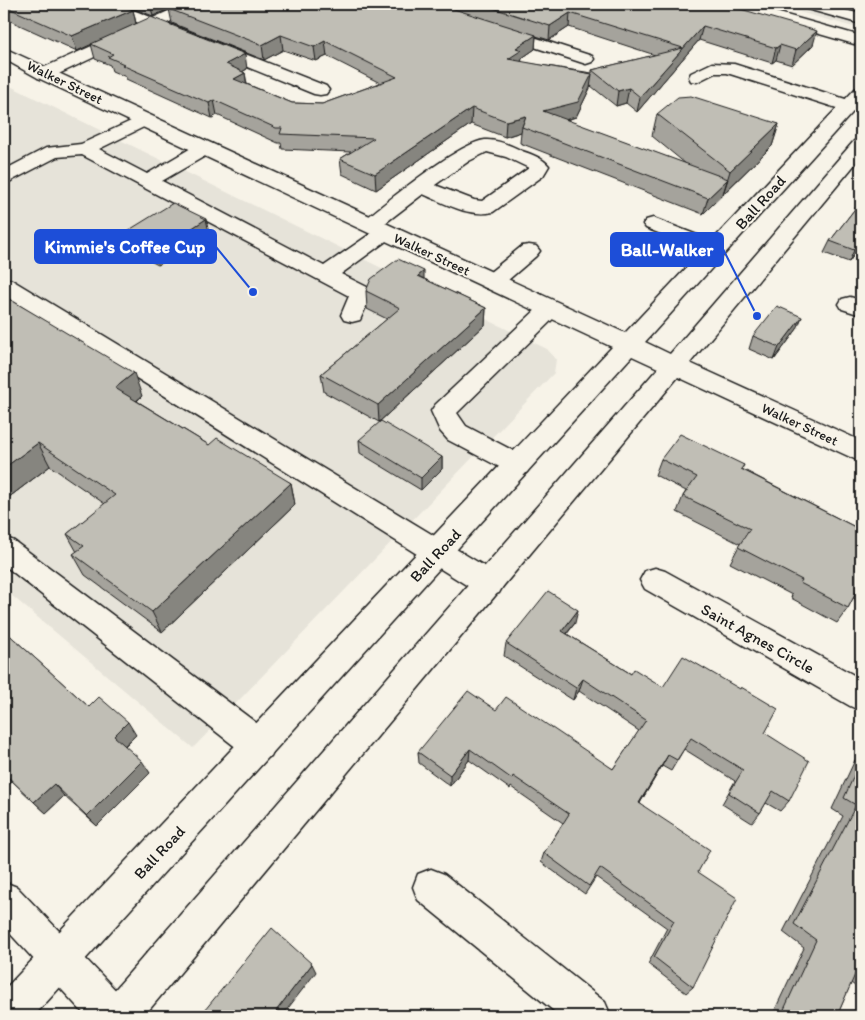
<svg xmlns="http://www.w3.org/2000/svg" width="865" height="1020" font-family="Itim,sans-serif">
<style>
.built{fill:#e6e3d9}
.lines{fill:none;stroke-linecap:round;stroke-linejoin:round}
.minor-casing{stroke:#1c1c1c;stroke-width:3}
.major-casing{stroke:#1c1c1c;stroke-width:3}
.minor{fill:#f7f3e8;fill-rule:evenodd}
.major{fill:#f7f3e8;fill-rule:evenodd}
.wall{fill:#a5a39c;stroke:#1c1c1c;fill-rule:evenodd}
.shaded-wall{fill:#86857f;stroke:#1c1c1c}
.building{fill:#c0beb5;stroke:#1c1c1c}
.labels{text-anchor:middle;stroke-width:4;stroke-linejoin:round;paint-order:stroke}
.far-street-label{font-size:14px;fill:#1c1c1c;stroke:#f7f3e8}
.street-label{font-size:16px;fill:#1c1c1c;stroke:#f7f3e8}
.leader{fill:none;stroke:#1d4ed8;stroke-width:2}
.callout-dot{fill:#1d4ed8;stroke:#f7f3e8;stroke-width:2}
.callout{fill:#1d4ed8;stroke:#1d4ed8;stroke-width:2}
.callout-label{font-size:18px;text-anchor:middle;font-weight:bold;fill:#fff}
</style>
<rect width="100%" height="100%" fill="#f7f3e8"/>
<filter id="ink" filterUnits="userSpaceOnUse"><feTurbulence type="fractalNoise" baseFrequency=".02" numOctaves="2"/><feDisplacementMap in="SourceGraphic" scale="10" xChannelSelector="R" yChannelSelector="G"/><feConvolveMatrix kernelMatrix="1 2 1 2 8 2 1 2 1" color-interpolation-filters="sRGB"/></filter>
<g filter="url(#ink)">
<path class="built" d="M770,4h91v25z
M4,83l543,266 9,10 -2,14 -361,375 -189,-159z"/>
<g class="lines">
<defs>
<path id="minor" d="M97,4h21l35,14 31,-14h19l-2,3 -34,16 159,63 3,4 -3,4 -6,1 -6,-1 -160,-65 -104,49h-12l-2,-4 2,-4 103,-46 -41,-17z
M723,4h24l114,32v10l-135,-39z
M797,4h24l40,10v10l-61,-17z
M500,26l92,30 2,3 -2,3 -6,2 -92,-30 -2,-3 2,-3z
M712,63l22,1 121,38 3,4 -3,4 -6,1 -6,-1 -116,-37h-12l-18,9 -6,-1 -2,-4 2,-4z
M144,115l6,1 3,4 -3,4 -51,25 48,25 51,-30 7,-2 7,2 2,4 -2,4 -50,29 162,85 52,-36 -6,1 -7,-2 -3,-4 3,-4c24,-19 95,-78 122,-81 12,-1 27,6 37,11 9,3 21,7 27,15l-6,10 -50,36c-23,6 -49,-9 -70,-18l-43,33 6,-1 7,2 3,4 -3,4 -52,38 28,14 3,5 -12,27 -8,2 -8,-2 -3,-5 8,-19 -267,-141 -25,2 -46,24 -7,2v-13l42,-22 35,-4zM487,152l19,5 23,11 -47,33 -8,-1 -39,-15 34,-24z
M653,218l70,27 4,4 -4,4 -7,2 -7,-2 -63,-25 -3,-4 3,-4z
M529,245l7,1 4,5 -4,5 -36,31 -8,2 -8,-2 -3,-5 3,-5 38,-31z
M4,278l8,2 487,295 5,9 -5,9 -10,3 -10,-3 -475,-298z
M850,297l11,3v15l-19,-6 -3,-5 3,-5z
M550,302l8,2 3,5 -3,5 -101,99 9,13 61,32 4,7 -4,7 -9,3 -9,-3 -61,-32 -8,-9 -9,-20 4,-6 107,-101z
M4,537l10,4 257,193 5,11 -5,11 -12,5 -12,-5 -243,-191z
M655,568l10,3 196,108v32l-11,-5 -205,-117 -5,-9 5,-9z
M431,869l13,5 161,128 6,14h-51l-142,-116 -5,-13 5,-13z
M4,882l13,5 110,115 6,14h-47l-82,-89z"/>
<path id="major" d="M4,48l621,285 230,-244 6,-1v15l-216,239 25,12 184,-213 7,-1v17l-171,206 171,78v21l-183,-85 -534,639h-46l6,-14 554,-634 -26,-12 -598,660h-30v-26l608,-643 -574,-269 -34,-19z"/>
</defs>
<use href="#minor" class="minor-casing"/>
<use href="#major" class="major-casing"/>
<use href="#minor" class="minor"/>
<use href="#major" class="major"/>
</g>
<path class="wall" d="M4,4l129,6 3,13 111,46 -5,3 3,1 2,11 45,19 30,1 58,-21 -53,-27 -11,5 -33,-11 -19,10 -92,-37 -3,-14 -16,7 -31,-12h601l90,41 -21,20 -16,-5 -4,3 -73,-23 -62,72 -11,-9 -10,3 -25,-20 -1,2 -14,29 -10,3 120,44 -34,-28 5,-22 122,10 -7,22 -69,68 -183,-71 1,-11 -16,5 -34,-13 -95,66 -34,-16 -2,-15 11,-7 -69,-3 -1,-6h-3l-61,-28 -5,3 -86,-39v-2l-14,-6 -2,-6 -15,-6 -4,-15 -14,7 -73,-33zM569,27l86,28 -63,15v3l-71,-11 1,-4 13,-9 1,-13 13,4z
M861,201v53l-5,-2 -7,10 -25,-9 6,-12z
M209,232l-51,33 -33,-17 -4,-13z
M424,279l62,29 -1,17 -106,97 -55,-30 -3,-18 66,-55 -20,-10 -1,-18z
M4,304l138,92 -5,5 72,44 82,38 4,22 -133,127 -77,-57 -12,-21 4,-2 -10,-18 38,-30 -55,-38 -46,35z
M797,329l-23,31 -25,-11 4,-13z
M359,440l83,17v12l-21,21 -61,-37z
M661,459l83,6 -2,4 119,61v72l-8,-4 -5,10 -11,15 -46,-25 1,-3 -62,-32 10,-19 -63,-32 6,-16 3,-5 -31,-16z
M575,623l-8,11 64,40 32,13 102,46 24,68 -9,10 -14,-8 -6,10 -8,10 -30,-19 13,-23 -51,-32 -13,22 -9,-5 -22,37 58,69 -5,115 -7,6 -38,-29 19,-36 -71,-51 -11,17 -44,-32 3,-9 19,-30 -52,-36 -1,2 -41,-29 -19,26 -31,-23 -1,-11 78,-42 117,59 26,-38 -60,-40 -6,9 -69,-44 2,-13z
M4,630l85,77 47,28 -11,11 25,27 -53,53 -33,-30 -18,17 -34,-32 -8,8z
M861,754v229l-6,3 -4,-3 -14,33h-65l32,-68 -21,-16 60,-116 -11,-7 23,-49z"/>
<path class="shaded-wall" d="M150,4h30l-27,12z
M133,10l3,14 -59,27 -5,-15z
M570,13l-1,14 -20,13 1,-14z
M703,26l-4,14 -62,72 3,-15z
M817,31l-4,14 -21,20 4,-15z
M281,35l2,15 -19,10 -2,-15z
M536,35l-1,14 -13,9 -1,7 -13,-6 8,-11z
M325,41l2,15 -11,5 -2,-14z
M780,45l-4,15 -4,3 4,-15z
M245,54l2,15 -18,10 -3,-15z
M245,73l2,15 -13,-9z
M592,74l-2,14 -14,29 -35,9 2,-15z
M629,88l-3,15 -10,3 2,-15z
M214,100l3,15 -5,3 -3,-15z
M472,108l-1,16 -95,66 -1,-16z
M526,116l-4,11 -1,5 -16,5 1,-16z
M779,124l-7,22 -49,48 7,-23z
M728,179l-5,15 -20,20 5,-16z
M206,219l3,13 -51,33 -4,-12z
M861,240l-5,12 -7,10 5,-12z
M424,271v18l-6,-13z
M486,308l-1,17 -106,97 -1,-17z
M802,317l-5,12 -23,31 5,-13z
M134,373l8,23 -18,15 -9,-23z
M38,443l12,23 -46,35v-33z
M442,457v12l-21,21v-12z
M291,483l4,22 -133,127 -10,-20z
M578,610l-3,13 -16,20 3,-12z
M583,679l-4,12 -6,9 3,-12z
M128,722l8,13 -14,13 -8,-12z
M470,749l-1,11 -19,26v-11z
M668,755l-6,11 -28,47 5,-10z
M142,761l8,12 -53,53 -10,-10z
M4,773l8,8 -8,8z
M54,784l10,12 -18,17 -12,-11z
M312,964l4,8 -34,44h-1l-5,-5z"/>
<path class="building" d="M4,4h114l15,6 -61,26 -68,-30z
M179,4h259l98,31 -20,13 6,2 -14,9 84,15 -14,28 -35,9 185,68 -20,19 -186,-71 4,-11 -20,5 -34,-13 -97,66 -35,-15 34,-21 -94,-4 2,-6h-6l-62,-28 -5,3 -87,-38 2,-1 -16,-7 5,-3 -22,-10 60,-27 94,37 -19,10 19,9 -11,6 58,24 30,1 75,-27 -72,-36 -11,6 -33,-12 -19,10 -93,-36z
M480,4h243l94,27 -21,19 -16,-5 -4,3 -73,-22 -63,71 -11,-9 -11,3 -26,-21 91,-22 -113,-35 -20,13z
M691,96l88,28 -49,47 -73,-57 21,-17z
M861,201v39l-7,10 -24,-9z
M173,203l33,16 -52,34 -33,-18z
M398,259l26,12 -6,5 68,32 -108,97 -57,-31 79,-66 -34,-17 5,-12z
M11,300l123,73 -19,15 94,57 8,-7 74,45 -139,129 -79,-58 11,-8 -17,-12 48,-39 -77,-52 -34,25v-164z
M777,306l25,11 -23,30 -26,-11z
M381,421l61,36 -21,21 -62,-38z
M680,434l64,31 -3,4 120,61v53l-13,25 -48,-25 2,-3 -64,-33 12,-18 -67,-33 14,-19 -36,-18z
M548,591l30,19 -16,21 69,43 3,-5 29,18 20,-31 57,33 1,-2 37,22 -13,24 44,28 -20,40 -16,-10 -13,22 -31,-20 14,-23 -52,-32 -14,22 -9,-5 -29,48 71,47 -12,22 39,26 -44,89 -39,-30 20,-36 -74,-53 -11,18 -45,-33 25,-39 -56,-38 -1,3 -42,-30 -20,26 -32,-23 50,-61 28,19 10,-13 107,72 33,-49 -63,-41 -7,9 -70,-45z
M4,630l85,77 10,-10 29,25 -14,14 28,25 -55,55 -33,-32 -20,18 -30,-29z
M861,760v213l-4,-3 -20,46h-56l35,-76 -22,-16 62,-119 -12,-7z
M272,928l40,36 -36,47 6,5h-82z"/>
</g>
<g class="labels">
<g class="far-street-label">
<text transform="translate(65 82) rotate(26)" y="5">Walker Street</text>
<text transform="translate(432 254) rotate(25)" y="5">Walker Street</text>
<text transform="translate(800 424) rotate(25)" y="5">Walker Street</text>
</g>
<g class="street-label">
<text transform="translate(760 202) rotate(-48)" y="6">Ball Road</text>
<text transform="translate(435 555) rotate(-47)" y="6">Ball Road</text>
<text transform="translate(758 638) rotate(29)" y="6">Saint Agnes Circle</text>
<text transform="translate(159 852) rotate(-47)" y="6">Ball Road</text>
</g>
</g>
<path class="leader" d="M253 292L216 247M757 316L723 249"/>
<g class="callout-dot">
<circle cx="253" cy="292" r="5"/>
<circle cx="757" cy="316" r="5"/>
</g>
<g class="callout">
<rect x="35" y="230" width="181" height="33" rx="5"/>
<rect x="611" y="233" width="112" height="33" rx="5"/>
</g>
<g class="callout-label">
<text x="125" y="253">Kimmie's Coffee Cup</text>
<text x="667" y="256">Ball-Walker</text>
</g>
<rect width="865" height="1020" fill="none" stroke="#f7f3e8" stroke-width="20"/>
<rect x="10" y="10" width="845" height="1000" fill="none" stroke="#1c1c1c" stroke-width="2" filter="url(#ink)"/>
</svg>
